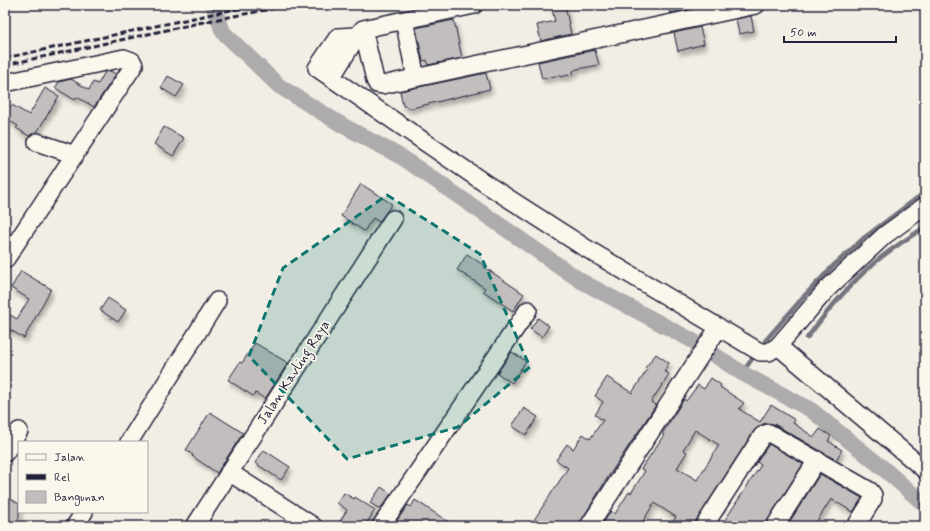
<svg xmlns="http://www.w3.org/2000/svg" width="930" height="531" font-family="Mynerve,sans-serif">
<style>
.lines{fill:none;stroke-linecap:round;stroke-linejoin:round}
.stream{stroke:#76747f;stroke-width:4.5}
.canal{stroke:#aeabad;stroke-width:16}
.building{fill:#c2bebe;stroke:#22223b;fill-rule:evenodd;filter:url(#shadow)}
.minor-casing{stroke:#22223b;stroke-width:20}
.minor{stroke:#fbf7ec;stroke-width:17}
.rail{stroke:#22223b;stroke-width:3;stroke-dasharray:6 3;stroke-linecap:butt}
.marked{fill:#0f766e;fill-opacity:0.2;stroke:#0f766e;stroke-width:3;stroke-dasharray:8 5;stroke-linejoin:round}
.labels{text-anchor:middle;stroke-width:3.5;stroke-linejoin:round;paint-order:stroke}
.street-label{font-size:14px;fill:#22223b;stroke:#fbf7ec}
</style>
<defs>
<filter id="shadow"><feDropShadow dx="2.5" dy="4.5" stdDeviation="2" flood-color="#0004"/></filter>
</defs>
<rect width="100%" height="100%" fill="#f2eee5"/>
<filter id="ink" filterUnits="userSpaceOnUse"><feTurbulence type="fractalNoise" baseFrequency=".025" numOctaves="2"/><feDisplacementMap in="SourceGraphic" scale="8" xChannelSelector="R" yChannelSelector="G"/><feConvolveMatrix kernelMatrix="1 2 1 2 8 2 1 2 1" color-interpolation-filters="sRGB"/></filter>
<g filter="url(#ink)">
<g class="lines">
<path class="stream" d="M807,338c20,-27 41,-52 66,-74 16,-14 34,-25 52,-37
M765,341l41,-47 27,-28 32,-29 60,-45
M742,373l10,-14"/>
<path class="canal" d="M213,5l10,27 56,54 63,39 61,33 178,123 112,60 49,32 69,37 72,58 42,37"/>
</g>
<path class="building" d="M551,5h14l6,29 -30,7 -4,-16 18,-4z
M668,5h27l1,3 -26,5z
M751,16l3,15 -15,3 -3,-15z
M454,20l8,38 -34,7 -1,-5 -4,1 -7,-33z
M700,27l4,17 -26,7 -4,-18z
M595,50l4,15 -22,4 -4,2v3l-13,3v-2l-18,4 -4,-17z
M110,71l6,3 -22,33 -17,-10 -2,3 -20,-12 4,-6 12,-3 18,11 4,-8 5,2 7,-12z
M486,73l4,16 -78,19h-5l-1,-2h-3l-3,-15z
M168,76l16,9 -8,12 -15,-9z
M45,88l14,8 -22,36 -8,4 -13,-8 2,-2 -13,-8v-15l6,4 1,-2 17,10z
M164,127l20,11 -11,18 -19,-12z
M361,184l31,20 -13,18 -6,-4 -9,13 -23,-15z
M467,254l18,12 -1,1 40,27 -11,17 -30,-20 2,-3 -28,-18z
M21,271l30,18 -27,49 -19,-11v-15l12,7 12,-20 -18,-11z
M108,298l18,12 -8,12 -18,-12z
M538,318l11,8 -7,11 -12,-8z
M255,343l33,20 -23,36 -9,-6 -3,3 -25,-16 12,-18 2,1z
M512,352l14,9 -14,22 -15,-10z
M656,354l13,9 -5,8 5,3 -18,28 5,3 -48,72 -27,44 -2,5h-49l38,-58 -12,-8 11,-16 6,5 10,-15 7,5 13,-19 -8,-5 8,-13 -8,-6 12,-19 25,16 15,-23 -2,-2z
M711,378l10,7 -1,2 24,16 -5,6 21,13 11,-17 24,15 -2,3 21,14 6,-8 11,7 -3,5 14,9 -6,10 -62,-36 -7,-1 -4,1 -9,7 -58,90 -2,5h-24l6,-9 -22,-14 -14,23h-39l10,-15 4,3 14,-22 2,1 14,-22 -4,-2 23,-34 -2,-1 22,-35 2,2 12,-16 6,4zM695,430l24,15 -22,35 -20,-12 10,-16 -4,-2z
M524,408l14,9 -12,18 -14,-9z
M210,412l33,21 -26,40 -25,-17 1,-1 -7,-5z
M769,444l34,20 -36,57 -2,5h-44l40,-61 -4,-3z
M264,450l26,17 -9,13 -26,-17z
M820,474l42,24 -9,14 -22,-13 -17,27h-27z
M381,487l10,7 -11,15 -10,-6z
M344,493l10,6 1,-2 20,13 -10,16h-28l10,-16 -10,-7z
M5,495l14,9v13l-6,9h-8z
M415,500l40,26h-62l15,-21 3,2z"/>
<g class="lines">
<defs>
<path id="minor" d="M404,20l12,58
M363,29l12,51 2,4 5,1 374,-80
M357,36l-19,1 -21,31 169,116 98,63 176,105h9l9,-6 49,-57 58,-54 40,-29
M331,78l26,-42 6,-7 111,-24
M5,83l119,-25 8,3 2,4 -129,195
M37,142l38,13
M778,346l147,124
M129,442l88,-141
M5,453l14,-22
M229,472l84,54
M75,526l9,-14
M195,526l198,-307
M381,526l147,-216
M589,526l130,-199
M704,526l58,-90 3,-2 4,-1 101,58 3,4v4l-17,27
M775,526l42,-66"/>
</defs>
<use href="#minor" class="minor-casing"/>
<use href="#minor" class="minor"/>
<path class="rail" d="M5,58l250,-53
M5,65l203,-44 84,-16"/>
</g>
</g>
<path class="marked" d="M387,195l93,59 50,113 -72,60 -111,32 -98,-103 34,-88z"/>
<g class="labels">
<g class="street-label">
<text transform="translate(293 372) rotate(-57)" y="5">Jalan Kavling Raya</text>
</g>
</g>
<rect width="930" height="531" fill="none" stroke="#fbf7ec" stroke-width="20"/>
<rect x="10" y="10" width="910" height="511" fill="none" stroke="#22223b" stroke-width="1.5" filter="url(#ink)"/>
<rect x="18" y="441" width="130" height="72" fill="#fbf7ec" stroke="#a4a2a5"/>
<rect x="26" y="454" width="20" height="6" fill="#fbf7ec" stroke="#a4a2a5"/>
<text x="54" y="461" font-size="12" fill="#22223b">Jalan</text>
<rect x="26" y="474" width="20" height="6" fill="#22223b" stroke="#a4a2a5"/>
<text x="54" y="481" font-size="12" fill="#22223b">Rel</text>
<rect x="26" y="491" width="20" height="12" fill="#c2bebe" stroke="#a4a2a5"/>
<text x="54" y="501" font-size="12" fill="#22223b">Bangunan</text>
<path d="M784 36v6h112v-6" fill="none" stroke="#22223b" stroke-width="2"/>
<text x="790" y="36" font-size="12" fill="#22223b" stroke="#fbf7ec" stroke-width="3" paint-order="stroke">50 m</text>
</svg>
